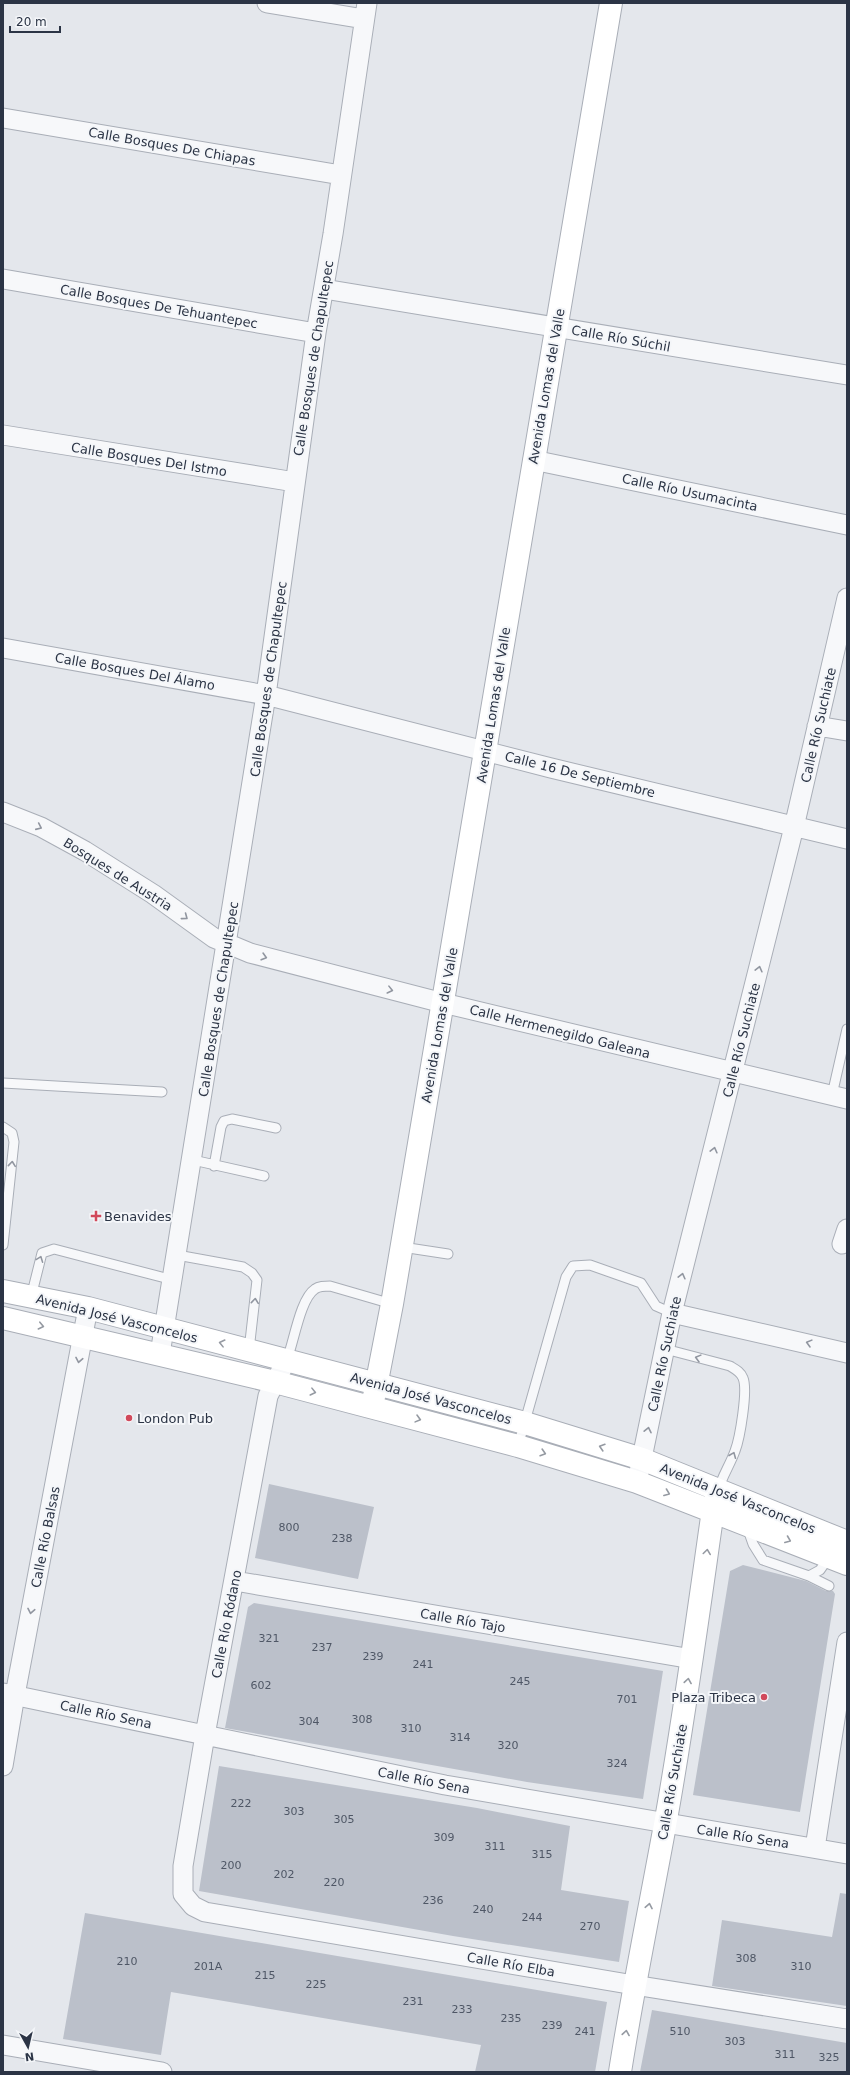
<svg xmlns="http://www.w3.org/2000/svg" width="850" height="2075" font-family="'DejaVu Sans',sans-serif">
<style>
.building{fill:#bbc0ca}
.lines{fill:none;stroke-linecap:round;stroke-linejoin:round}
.lane-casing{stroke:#a9aeb7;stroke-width:11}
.street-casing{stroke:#a9aeb7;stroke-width:21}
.secondary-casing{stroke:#a9aeb7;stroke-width:24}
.lane{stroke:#f7f8fa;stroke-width:9}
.street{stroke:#f7f8fa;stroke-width:19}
.secondary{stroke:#fff;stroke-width:22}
.oneway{stroke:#9196a0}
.oneway2{stroke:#959aa2}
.poi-dot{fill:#d1495b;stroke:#f4f6f9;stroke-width:1.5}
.labels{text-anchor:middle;stroke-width:4;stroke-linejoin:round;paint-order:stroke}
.number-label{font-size:11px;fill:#4f5766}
.street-label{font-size:13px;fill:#2b3445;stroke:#f4f6f9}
.poi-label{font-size:13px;fill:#2b3445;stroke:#f4f6f9;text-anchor:start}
</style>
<rect width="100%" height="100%" fill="#e4e7ec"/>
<path class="building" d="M269,1484l105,23 -16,72 -103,-21z
M743,1565l63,16 20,10h7l2,3 -35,218 -107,-17 37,-224z
M254,1603l409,68 -20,128 -116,-17 -302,-54 23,-121z
M219,1766l258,42 93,18 -9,64 68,11 -10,61 -166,-26 -254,-45z
M840,1893l7,1v112l-135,-20 10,-66 110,17z
M85,1913l522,89 -12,70h-120l6,-27 -310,-53 -10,63 -98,-16z
M652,2010l195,33v29h-207z"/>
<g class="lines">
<defs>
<path id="lane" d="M3,1083l159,9
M832,1095l15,-66
M3,1127l9,6 2,9 -11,103
M193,1160l71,16
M214,1166l7,-39 3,-6 8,-2 44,9
M402,1247l46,7
M177,1255l66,12 9,6 5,7 -8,70
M31,1297l11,-44 12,-4 119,31
M665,1349l65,17c5,3 11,6 13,12 5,12 -3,60 -8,73 -5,14 -13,25 -17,40
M287,1359c7,-17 13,-60 28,-70 4,-3 9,-3 15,-3l62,18
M518,1446l48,-169 7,-11 17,-1 51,18 15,23 16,7
M747,1527l6,17 10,16 46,16 11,-6 9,-13
M809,1576l20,10"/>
<path id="street" d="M267,3l97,16
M3,118l338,57
M3,279l313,54
M324,289l523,86
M3,435l292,47
M533,460l314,65
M3,648l263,47 285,73 296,71
M817,726l30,5
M3,812l38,15 44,24 68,43 61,44 36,15 193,50 404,96
M842,1244l5,-15
M672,1313l175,40
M160,1354l106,-659 50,-362 17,-99 34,-231
M287,1359l-19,37 -63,339 -22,131v28l10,12 12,6 429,73 213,34
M637,1482l35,-169 122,-486 53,-229
M235,1581l457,78
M3,1693l442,92 402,69
M3,1766l12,-71 73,-387
M815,1848l32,-206
M3,2045l159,27"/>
<path id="secondary" d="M3,1291l85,17 437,115 117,36 205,83
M3,1318l272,64 243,64 119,36 210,82
M372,1407l20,-103 219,-1301
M620,2072c13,-83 30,-165 45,-247 19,-105 33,-210 48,-315l3,-13"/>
</defs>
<use href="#lane" class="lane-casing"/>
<use href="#street" class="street-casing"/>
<use href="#secondary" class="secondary-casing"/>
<use href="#lane" class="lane"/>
<use href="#street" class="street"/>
<use href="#secondary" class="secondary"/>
</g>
<defs><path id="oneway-chevron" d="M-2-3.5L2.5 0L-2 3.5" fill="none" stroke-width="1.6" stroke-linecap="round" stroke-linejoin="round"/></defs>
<g class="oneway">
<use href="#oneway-chevron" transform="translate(39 827) rotate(24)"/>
<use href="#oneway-chevron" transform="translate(185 917) rotate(37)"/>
<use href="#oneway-chevron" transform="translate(264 957) rotate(16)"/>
<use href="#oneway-chevron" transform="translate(759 969) rotate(-76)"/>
<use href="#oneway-chevron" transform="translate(390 990) rotate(14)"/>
<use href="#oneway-chevron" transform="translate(714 1150) rotate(-76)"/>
<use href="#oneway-chevron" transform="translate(12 1164) rotate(-84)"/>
<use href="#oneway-chevron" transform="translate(40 1259) rotate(-69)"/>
<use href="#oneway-chevron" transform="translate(682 1276) rotate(-76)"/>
<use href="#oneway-chevron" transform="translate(255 1301) rotate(-84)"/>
<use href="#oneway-chevron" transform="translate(809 1343) rotate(-165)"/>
<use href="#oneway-chevron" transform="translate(698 1358) rotate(-165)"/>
<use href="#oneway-chevron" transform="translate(79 1360) rotate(101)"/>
<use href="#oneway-chevron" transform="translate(648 1430) rotate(-78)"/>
<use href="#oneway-chevron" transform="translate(733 1455) rotate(-68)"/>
<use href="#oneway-chevron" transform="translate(31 1611) rotate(101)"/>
</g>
<g class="oneway2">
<use href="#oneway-chevron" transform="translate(41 1326) rotate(13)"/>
<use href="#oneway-chevron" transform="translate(222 1343) rotate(-166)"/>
<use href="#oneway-chevron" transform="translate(313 1392) rotate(14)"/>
<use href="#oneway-chevron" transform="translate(418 1419) rotate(15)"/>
<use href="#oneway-chevron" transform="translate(602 1447) rotate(-163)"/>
<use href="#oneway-chevron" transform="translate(543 1453) rotate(17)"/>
<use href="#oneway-chevron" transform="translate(667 1493) rotate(21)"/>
<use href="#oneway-chevron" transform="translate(788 1540) rotate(22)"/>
<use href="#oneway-chevron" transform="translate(707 1552) rotate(-82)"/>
<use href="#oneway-chevron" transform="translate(688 1681) rotate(-81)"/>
<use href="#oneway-chevron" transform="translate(649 1906) rotate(-79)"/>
<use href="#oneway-chevron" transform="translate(626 2033) rotate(-81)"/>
</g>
<g class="poi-dot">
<path d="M94 1210h4v4h4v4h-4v4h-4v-4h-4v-4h4z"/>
<circle cx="129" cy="1418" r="4"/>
<circle cx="764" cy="1697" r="4"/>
</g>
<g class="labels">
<g class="number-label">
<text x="289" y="1531">800</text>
<text x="342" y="1542">238</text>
<text x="269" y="1642">321</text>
<text x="322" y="1651">237</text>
<text x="373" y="1660">239</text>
<text x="423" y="1668">241</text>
<text x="520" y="1685">245</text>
<text x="261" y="1689">602</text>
<text x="627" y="1703">701</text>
<text x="362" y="1723">308</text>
<text x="309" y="1725">304</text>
<text x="411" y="1732">310</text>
<text x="460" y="1741">314</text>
<text x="508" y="1749">320</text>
<text x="617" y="1767">324</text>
<text x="241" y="1807">222</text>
<text x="294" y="1815">303</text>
<text x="344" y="1823">305</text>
<text x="444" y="1841">309</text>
<text x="495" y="1850">311</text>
<text x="542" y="1858">315</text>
<text x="231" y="1869">200</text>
<text x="284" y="1878">202</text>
<text x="334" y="1886">220</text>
<text x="433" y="1904">236</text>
<text x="483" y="1913">240</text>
<text x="532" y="1921">244</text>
<text x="590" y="1930">270</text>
<text x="746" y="1962">308</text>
<text x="127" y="1965">210</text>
<text x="208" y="1970">201A</text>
<text x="801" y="1970">310</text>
<text x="265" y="1979">215</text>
<text x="316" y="1988">225</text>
<text x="413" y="2005">231</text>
<text x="462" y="2013">233</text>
<text x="511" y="2022">235</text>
<text x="552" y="2029">239</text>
<text x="585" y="2035">241</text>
<text x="680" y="2035">510</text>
<text x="735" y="2045">303</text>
<text x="785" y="2058">311</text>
<text x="829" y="2061">325</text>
</g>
<g class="street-label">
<text transform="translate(172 146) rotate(10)" y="5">Calle Bosques De Chiapas</text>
<text transform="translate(159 306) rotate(10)" y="5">Calle Bosques De Tehuantepec</text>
<text transform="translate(621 338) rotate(10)" y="5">Calle Río Súchil</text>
<text transform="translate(313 358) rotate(-81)" y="5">Calle Bosques de Chapultepec</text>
<text transform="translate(546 386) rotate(-80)" y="5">Avenida Lomas del Valle</text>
<text transform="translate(149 459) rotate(9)" y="5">Calle Bosques Del Istmo</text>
<text transform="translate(690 492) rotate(12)" y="5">Calle Río Usumacinta</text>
<text transform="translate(135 671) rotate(10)" y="5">Calle Bosques Del Álamo</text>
<text transform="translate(268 679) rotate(-82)" y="5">Calle Bosques de Chapultepec</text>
<text transform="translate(493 705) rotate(-81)" y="5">Avenida Lomas del Valle</text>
<text transform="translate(818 725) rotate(-77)" y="5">Calle Río Suchiate</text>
<text transform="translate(580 774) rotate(14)" y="5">Calle 16 De Septiembre</text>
<text transform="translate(118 874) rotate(32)" y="5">Bosques de Austria</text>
<text transform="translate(218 999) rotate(-81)" y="5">Calle Bosques de Chapultepec</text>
<text transform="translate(439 1025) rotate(-80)" y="5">Avenida Lomas del Valle</text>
<text transform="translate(560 1031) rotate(14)" y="5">Calle Hermenegildo Galeana</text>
<text transform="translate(741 1040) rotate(-76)" y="5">Calle Río Suchiate</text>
<text transform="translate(117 1318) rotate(14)" y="5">Avenida José Vasconcelos</text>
<text transform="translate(664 1354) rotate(-78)" y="5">Calle Río Suchiate</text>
<text transform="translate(431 1398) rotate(15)" y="5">Avenida José Vasconcelos</text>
<text transform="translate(738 1498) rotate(22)" y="5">Avenida José Vasconcelos</text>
<text transform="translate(45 1537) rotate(-79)" y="5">Calle Río Balsas</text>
<text transform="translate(463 1620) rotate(10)" y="5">Calle Río Tajo</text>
<text transform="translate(226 1624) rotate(-79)" y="5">Calle Río Ródano</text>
<text transform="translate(106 1714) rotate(12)" y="5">Calle Río Sena</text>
<text transform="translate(424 1780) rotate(11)" y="5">Calle Río Sena</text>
<text transform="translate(672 1782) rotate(-80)" y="5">Calle Río Suchiate</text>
<text transform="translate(743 1836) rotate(9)" y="5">Calle Río Sena</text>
<text transform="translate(511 1964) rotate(10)" y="5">Calle Río Elba</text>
</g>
<g class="poi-label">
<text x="104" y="1221">Benavides</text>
<text x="137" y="1423">London Pub</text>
<text x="756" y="1702" text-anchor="end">Plaza Tribeca</text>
</g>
</g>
<rect width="850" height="2075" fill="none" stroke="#2b3445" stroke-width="8"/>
<g transform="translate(28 2047) rotate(172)" stroke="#f4f6f9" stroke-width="3" paint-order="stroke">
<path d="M0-3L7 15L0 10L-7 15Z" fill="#2b3445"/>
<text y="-6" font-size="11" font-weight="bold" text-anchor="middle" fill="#2b3445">N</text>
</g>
<path d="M10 26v6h50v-6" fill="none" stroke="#2b3445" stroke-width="2"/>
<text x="16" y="26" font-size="12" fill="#2b3445" stroke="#f4f6f9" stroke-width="3" paint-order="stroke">20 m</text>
</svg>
